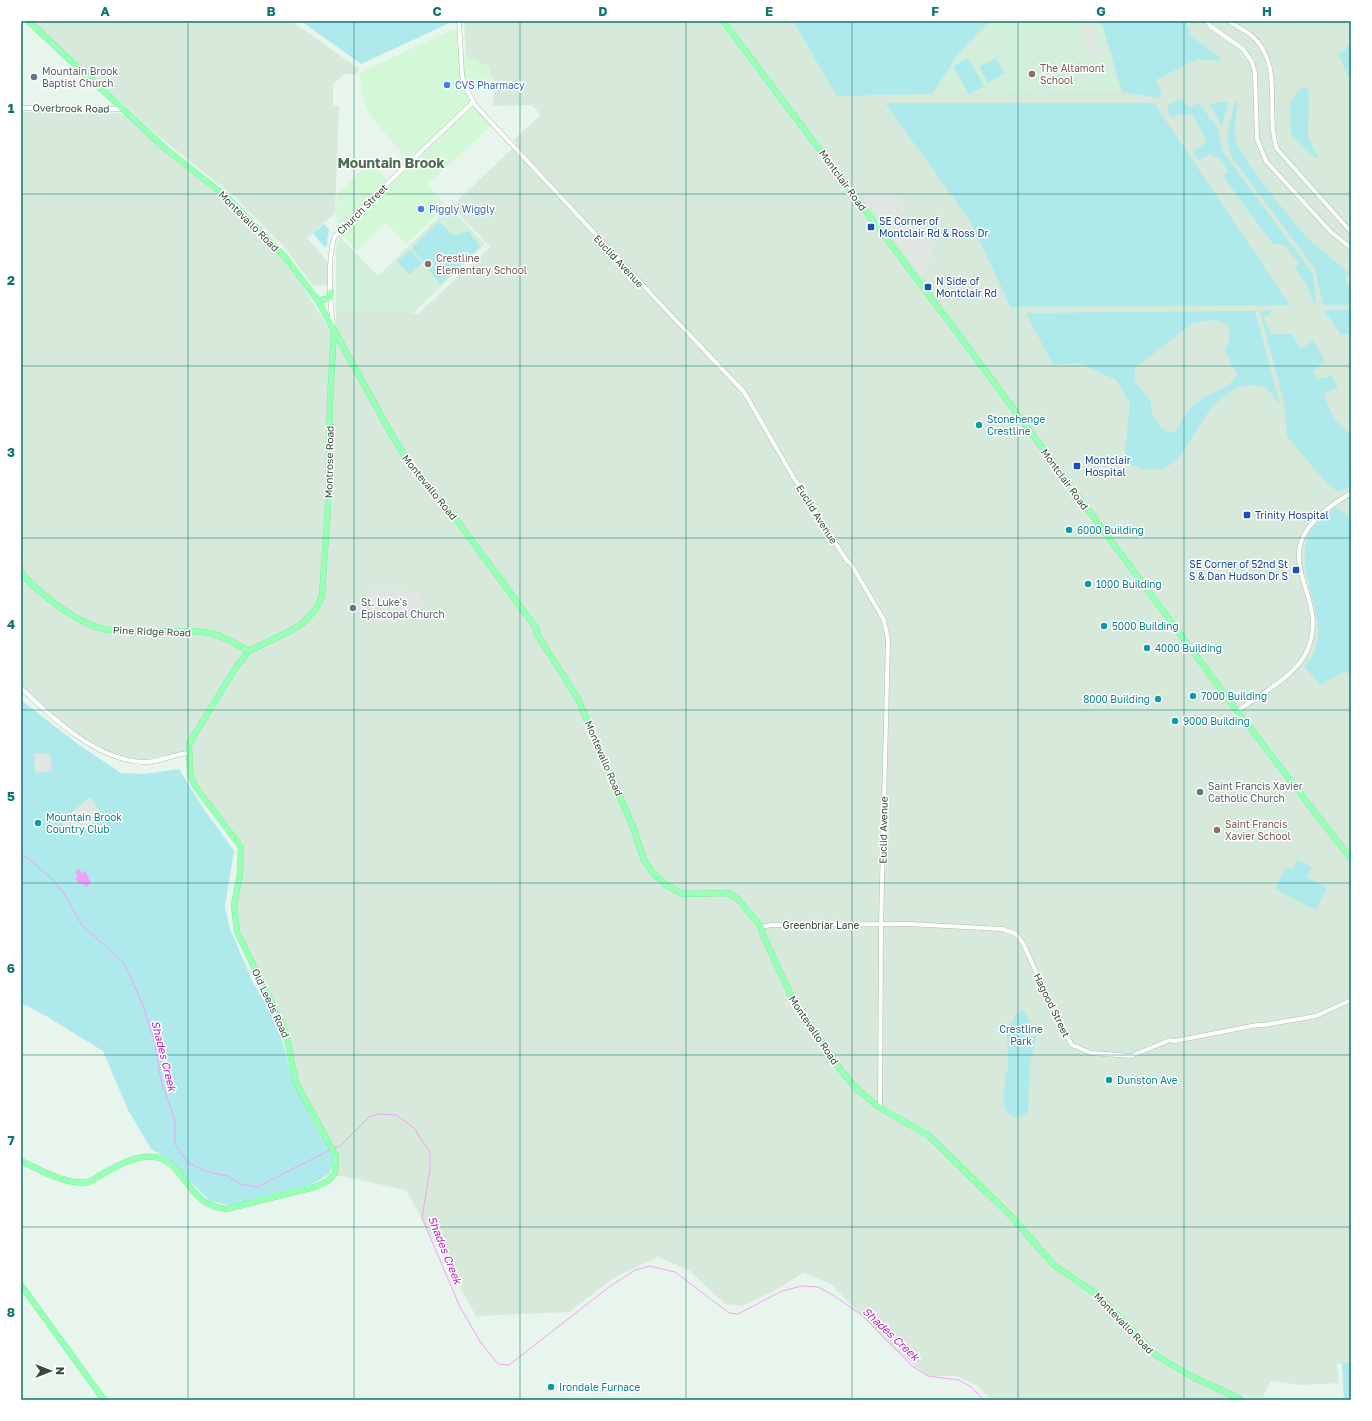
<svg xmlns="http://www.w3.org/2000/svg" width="1372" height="1421" font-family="'Golos Text',sans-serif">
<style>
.residential{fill:#d6e9db}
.commercial{fill:#d2f8d8}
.education{fill:#d1efda}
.green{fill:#aeeaec;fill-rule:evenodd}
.parking{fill:#e0e6e1}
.water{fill:#f5a0f6}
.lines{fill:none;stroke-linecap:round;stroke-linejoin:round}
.stream{stroke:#f5a0f6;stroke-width:1}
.minor-casing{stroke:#aac1b0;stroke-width:5}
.major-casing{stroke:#5fec86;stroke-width:6}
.minor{stroke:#fff;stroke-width:4}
.major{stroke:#97ffb6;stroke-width:5.5}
.grid{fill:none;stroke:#0f766e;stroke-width:1;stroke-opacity:0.55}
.education-dot{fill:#8d6e63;stroke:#fff;stroke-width:1.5}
.worship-dot{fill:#6b7280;stroke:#fff;stroke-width:1.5}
.shop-dot{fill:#3f7fe0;stroke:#fff;stroke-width:1.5}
.transit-dot{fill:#1a4fb4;stroke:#fff;stroke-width:1.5}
.culture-dot{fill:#0f9aa8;stroke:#fff;stroke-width:1.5}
.labels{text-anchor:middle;stroke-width:3;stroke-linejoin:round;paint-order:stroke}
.education-label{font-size:10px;fill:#785e54;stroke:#fff;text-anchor:start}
.worship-label{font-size:10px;fill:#5b616d;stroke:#fff;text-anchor:start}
.shop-label{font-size:10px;fill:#366cbe;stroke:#fff;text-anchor:start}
.street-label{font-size:10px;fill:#36493a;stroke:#fff}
.transit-label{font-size:10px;fill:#164399;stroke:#fff;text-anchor:start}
.culture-label{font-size:10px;fill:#0d838f;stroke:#fff;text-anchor:start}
.park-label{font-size:10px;fill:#246d80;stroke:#fff}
.water-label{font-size:11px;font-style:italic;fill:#be26bd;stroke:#fff}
.district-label{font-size:14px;font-weight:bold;fill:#4c6d52;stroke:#fff}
.neatline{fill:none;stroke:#0f766e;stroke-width:1.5}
.grid-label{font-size:13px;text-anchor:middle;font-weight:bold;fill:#0f766e}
</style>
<rect width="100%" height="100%" fill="#e8f5ec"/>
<path class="residential" d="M32,21h259l67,47 1,3 -3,3h-12l-11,10v21l6,1 -4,107 -28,25 21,24v23l-15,1 -27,-37 -51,-52 -78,-62z
M464,21h887v1342l-14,1 2,19 -38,2 -31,-4 -8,19h-7l-12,-5 -2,5h-250l-13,-14 -22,-10h-28l-34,-27 -63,-65 -28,-11 -27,17 -34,16 -17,-2 -36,-34 -31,-13 -43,20 -46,35 -93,4 -70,-126 -74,-16 3,-18 -34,-58 -17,-68 -48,-98 -4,-17v-10l6,-32 1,-26 -51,-73 -3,-20 -40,10 -15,-1 -17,-6 -28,-15 -64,-52v-578h83l20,2 103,86 45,45 28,37 27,44 9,-3v-11l67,-1 15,3 72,-67 -38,-41 65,-62 -4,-4 28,-25 -9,-10 -39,1 1,-27h-5v-12l-23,-10z"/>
<path class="commercial" d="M452,30h7l1,23 30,15 1,16 -26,1 12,23 16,16 -66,61 20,21 -41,38 -20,-22 -29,29 -18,-19 -3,-16 1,-21 33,-33 19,20 21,-21 -37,-41 -9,-18 -5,-29z"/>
<path class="education" d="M993,21h108l21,71 -187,2 23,-38z
M449,207l36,37 -72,69 -10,-2 -67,1v-66l3,-10 39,40z"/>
<path class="green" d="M301,21h153l-93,43z
M793,21h197l-33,34 -25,39 -95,2z
M1101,21h84l6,15 30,22 -3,3 -21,-2 -41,21 6,13 -4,5 -36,-6z
M1351,41v41l-13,-28 7,-4z
M968,58l16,28 -15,9 -16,-28z
M996,58l8,15 -16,10 -9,-16z
M1303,87h4l2,7 -1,43 10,20h-4l-22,-20c-2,-21 -7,-36 11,-50z
M1180,99l10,8 9,-4 19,26 5,23 90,122 3,29 -2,1 -7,-19 -12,-17 4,-5 -15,-18 -11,-1 -50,-68 5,-4c-3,-10 -8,-13 -18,-18l-11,6 -6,-9 14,-9 -14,-26 -9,-2 -13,3 -4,-7 1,-5z
M1229,101l-7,25 -13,-22z
M1235,101l3,1 -4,30 2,10 10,17 17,25 43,53 43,36 -4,5 6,14v13h-28l-8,-36 -84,-113 -4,-19z
M885,103h269l136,202 -279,2 -41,-86z
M439,221l15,15 15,-5 11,16 -40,37 -28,-36z
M324,224l5,5c0,6 -3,9 -1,15l-3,4 -12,-15z
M410,250l12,13 -13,12 -12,-14z
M1271,309l-1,5 -6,3 7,17h20l10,15 12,-9 12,21 -12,10 5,8 14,-3 6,12 -14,5c5,17 11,32 27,40v53l-12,6 -11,-7 -41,-49 -2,-30 -25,-94z
M1324,310h27v23l-10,2z
M1255,311l25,94 -14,-18 -16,-2 -15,3 -23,18 -31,49 -9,9 -11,5h-17l-20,-7 6,-60 -14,-22 -37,-17 -26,2 -27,-52zM1214,320c22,4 17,14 11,31l12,23c-6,14 -24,17 -35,25 -12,7 -20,19 -26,32l-8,2 -9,-8 -7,-10 -2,-15 -16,-19 1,-13 58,-45z
M1335,507l16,11v156l-8,-2 -23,13 -16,-18c4,-5 9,-10 11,-16 12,-37 -19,-76 -8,-112 4,-13 18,-23 28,-32z
M21,700l58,45 42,28 23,1 35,-5 24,39 31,43 -9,55 4,20 24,57 25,41 13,50 19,42 23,40v9l-4,9 -17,10 -83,21 -19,-4 -42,-42 -17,-10 -23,-39 -25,-59 -57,-35 -25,-13z
M1297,860l15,7 -5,10 20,11 -11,22 -41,-21 11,-22 6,3z
M1023,1010l14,24 -7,28 -2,52 -12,4 -11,-8 -2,-14 5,-30 -1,-36 9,-15z
M1342,1363h9v37h-7z"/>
<path class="parking" d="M1077,21h10l5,3 7,21 7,7 2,6 -5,-2 -11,3z
M881,190l10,1 15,18 -2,2 14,18h2l14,17 -2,3v9l-8,16 -2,1 -58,-77v-4z
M369,588l51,3 3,22 -36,6 -5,4h-7z
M50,753l2,18 -17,2 -1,-19z
M90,797l12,17 -25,22 -17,-14z"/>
<path class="water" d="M79,869l3,4 3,-2 6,12 -5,4 -4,-4 -2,1 -5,-5 3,-3 -3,-4z"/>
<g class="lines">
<path class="stream" d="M21,855l5,2 25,21 12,14 19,33 42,38 18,40 13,40 6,38 14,39v24l13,19 17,8 22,5 14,8 16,3 73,-37
M335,1148l6,-3 28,-28 9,-3 18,1 17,12 17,25v17l-8,49 38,89 21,36 17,21 11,1 100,-78 26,-17 15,-4 25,6 54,41 9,1 44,-23 20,-5 16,1 15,8 30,21 49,50 16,10 31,4 12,7 13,13"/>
<defs>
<path id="minor" d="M459,21l3,53 2,11 11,20 193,207 76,80 48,83 55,86 4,3 33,56 4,19 -7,286 -1,183
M1207,21l3,5 33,23 9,13 3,11 2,66 9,22 65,71 20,16
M1228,21c10,6 21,11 28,19 27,29 9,75 21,109l74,83
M21,108l101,1
M333,326c-3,-22 -6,-70 2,-90l54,-54 84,-80
M21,688c31,30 77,73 123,74 15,1 29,-8 44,-9
M1237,711c20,-14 56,-34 68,-56 34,-66 -60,-100 46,-162
M761,927l10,-2 138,-1 93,5 14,5 7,9 36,80 13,22 19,8 40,3 39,-16 5,1 82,-16h7l52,-9 35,-16"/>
<path id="major" d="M28,21l139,129 60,47 58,60 33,44 75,136 17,27 43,51 83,113 1,6 41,65 55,128 11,33 10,14 12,11 17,9 45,-1 11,7 8,10 14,17 2,8 32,69 21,29 24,36 16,19 24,20 48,27 83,81 43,49 45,31 58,60 34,20 51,24
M723,21l233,310 281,380 114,148
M318,301l11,-3 2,-6
M21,573c19,21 55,50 83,56 35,7 73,-2 106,4 14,3 27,12 39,18
M21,1161c17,8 47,25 67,21 4,-1 9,-5 13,-7 17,-10 38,-22 58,-17 23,7 30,38 52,47 4,2 10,3 15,4l89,-22 13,-6 7,-8 1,-17 -40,-73 -11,-53 -48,-98 -3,-27 6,-32 1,-26 -46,-61 -5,-12 -1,-30 47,-77 13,-16 43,-21 11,-7 13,-14 6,-13 6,-90 2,-106 4,-70
M21,1285l83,115"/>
</defs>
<use href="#minor" class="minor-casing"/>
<use href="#major" class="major-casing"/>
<use href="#minor" class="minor"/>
<use href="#major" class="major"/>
</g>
<path class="grid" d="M188,21v1379M354,21v1379M520,21v1379M686,21v1379M852,21v1379M1018,21v1379M1184,21v1379M21,194h1330M21,366h1330M21,538h1330M21,710h1330M21,883h1330M21,1055h1330M21,1227h1330"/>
<g class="education-dot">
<circle cx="1032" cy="74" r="4"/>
<circle cx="428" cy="264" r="4"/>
<circle cx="1217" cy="830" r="4"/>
</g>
<g class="worship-dot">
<circle cx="34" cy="77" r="4"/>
<circle cx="353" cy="608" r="4"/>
<circle cx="1200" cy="792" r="4"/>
</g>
<g class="shop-dot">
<circle cx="447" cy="85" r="4"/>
<circle cx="421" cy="209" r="4"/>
</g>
<g class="transit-dot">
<rect x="867" y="223" width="8" height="8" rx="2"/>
<rect x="924" y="283" width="8" height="8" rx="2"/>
<rect x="1073" y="462" width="8" height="8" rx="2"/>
<rect x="1243" y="511" width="8" height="8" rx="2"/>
<rect x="1292" y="566" width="8" height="8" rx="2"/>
</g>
<g class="culture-dot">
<circle cx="979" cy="425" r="4"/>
<circle cx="1069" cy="530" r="4"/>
<circle cx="1088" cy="584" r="4"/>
<circle cx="1104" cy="626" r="4"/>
<circle cx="1147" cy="648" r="4"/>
<circle cx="1193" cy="696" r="4"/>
<circle cx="1158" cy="699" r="4"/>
<circle cx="1175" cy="721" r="4"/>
<circle cx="38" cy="823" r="4"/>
<circle cx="1109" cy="1080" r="4"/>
<circle cx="551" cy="1387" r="4"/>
</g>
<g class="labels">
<g class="education-label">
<text x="1040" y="72">The Altamont<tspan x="1040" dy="12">School</tspan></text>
<text x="436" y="262">Crestline<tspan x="436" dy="12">Elementary School</tspan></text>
<text x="1225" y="828">Saint Francis<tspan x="1225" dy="12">Xavier School</tspan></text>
</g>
<g class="worship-label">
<text x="42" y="75">Mountain Brook<tspan x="42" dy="12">Baptist Church</tspan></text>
<text x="361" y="606">St. Luke's<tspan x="361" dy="12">Episcopal Church</tspan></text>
<text x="1208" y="790">Saint Francis Xavier<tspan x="1208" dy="12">Catholic Church</tspan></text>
</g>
<g class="shop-label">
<text x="455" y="89">CVS Pharmacy</text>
<text x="429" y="213">Piggly Wiggly</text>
</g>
<g class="street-label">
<text transform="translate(71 108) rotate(1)" y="4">Overbrook Road</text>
<text transform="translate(843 180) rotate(54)" y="4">Montclair Road</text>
<text transform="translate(362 209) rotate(-45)" y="4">Church Street</text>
<text transform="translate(249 221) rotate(45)" y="4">Montevallo Road</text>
<text transform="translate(619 261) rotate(47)" y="4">Euclid Avenue</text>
<text transform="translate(329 462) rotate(-89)" y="4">Montrose Road</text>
<text transform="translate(1065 479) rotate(54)" y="4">Montclair Road</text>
<text transform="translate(430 487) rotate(51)" y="4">Montevallo Road</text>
<text transform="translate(817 514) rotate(58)" y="4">Euclid Avenue</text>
<text transform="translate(152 631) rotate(2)" y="4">Pine Ridge Road</text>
<text transform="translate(604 758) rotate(67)" y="4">Montevallo Road</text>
<text transform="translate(883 830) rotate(-89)" y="4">Euclid Avenue</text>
<text x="821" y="929">Greenbriar Lane</text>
<text transform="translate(271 1003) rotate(65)" y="4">Old Leeds Road</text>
<text transform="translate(1052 1005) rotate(64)" y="4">Hagood Street</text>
<text transform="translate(814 1030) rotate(56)" y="4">Montevallo Road</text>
<text transform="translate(1124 1323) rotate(46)" y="4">Montevallo Road</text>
</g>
<g class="transit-label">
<text x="879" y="225">SE Corner of<tspan x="879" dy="12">Montclair Rd &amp; Ross Dr</tspan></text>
<text x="936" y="285">N Side of<tspan x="936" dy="12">Montclair Rd</tspan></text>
<text x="1085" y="464">Montclair<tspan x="1085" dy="12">Hospital</tspan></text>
<text x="1255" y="519">Trinity Hospital</text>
<text x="1288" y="568" text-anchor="end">SE Corner of 52nd St<tspan x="1288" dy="12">S &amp; Dan Hudson Dr S</tspan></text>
</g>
<g class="culture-label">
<text x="987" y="423">Stonehenge<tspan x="987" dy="12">Crestline</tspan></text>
<text x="1077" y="534">6000 Building</text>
<text x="1096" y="588">1000 Building</text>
<text x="1112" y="630">5000 Building</text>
<text x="1155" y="652">4000 Building</text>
<text x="1201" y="700">7000 Building</text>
<text x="1150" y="703" text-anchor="end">8000 Building</text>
<text x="1183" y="725">9000 Building</text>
<text x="46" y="821">Mountain Brook<tspan x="46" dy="12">Country Club</tspan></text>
<text x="1117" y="1084">Dunston Ave</text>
<text x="559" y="1391">Irondale Furnace</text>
</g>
<g class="park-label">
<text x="1021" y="1033">Crestline<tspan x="1021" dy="12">Park</tspan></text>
</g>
<g class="water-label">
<text transform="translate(164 1056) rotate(76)" y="4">Shades Creek</text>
<text transform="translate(445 1250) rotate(68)" y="4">Shades Creek</text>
<text transform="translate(891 1334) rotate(43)" y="4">Shades Creek</text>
</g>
<g class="district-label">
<text x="391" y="168">Mountain Brook</text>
</g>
</g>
<rect width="1372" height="1421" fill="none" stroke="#ffffff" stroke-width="44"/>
<g transform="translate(50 1371) rotate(90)" stroke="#ffffff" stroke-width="3" paint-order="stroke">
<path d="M0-3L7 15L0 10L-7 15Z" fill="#36493a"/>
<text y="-6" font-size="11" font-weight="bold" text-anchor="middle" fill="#36493a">N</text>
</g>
<rect x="22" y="22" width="1328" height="1377" class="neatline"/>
<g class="grid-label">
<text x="105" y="16">A</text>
<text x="271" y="16">B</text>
<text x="437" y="16">C</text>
<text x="603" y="16">D</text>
<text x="769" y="16">E</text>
<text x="935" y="16">F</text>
<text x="1101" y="16">G</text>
<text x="1267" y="16">H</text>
<text x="11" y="113">1</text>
<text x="11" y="285">2</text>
<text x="11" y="457">3</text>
<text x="11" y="629">4</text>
<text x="11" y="801">5</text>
<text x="11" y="973">6</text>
<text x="11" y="1145">7</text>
<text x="11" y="1317">8</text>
</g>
</svg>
